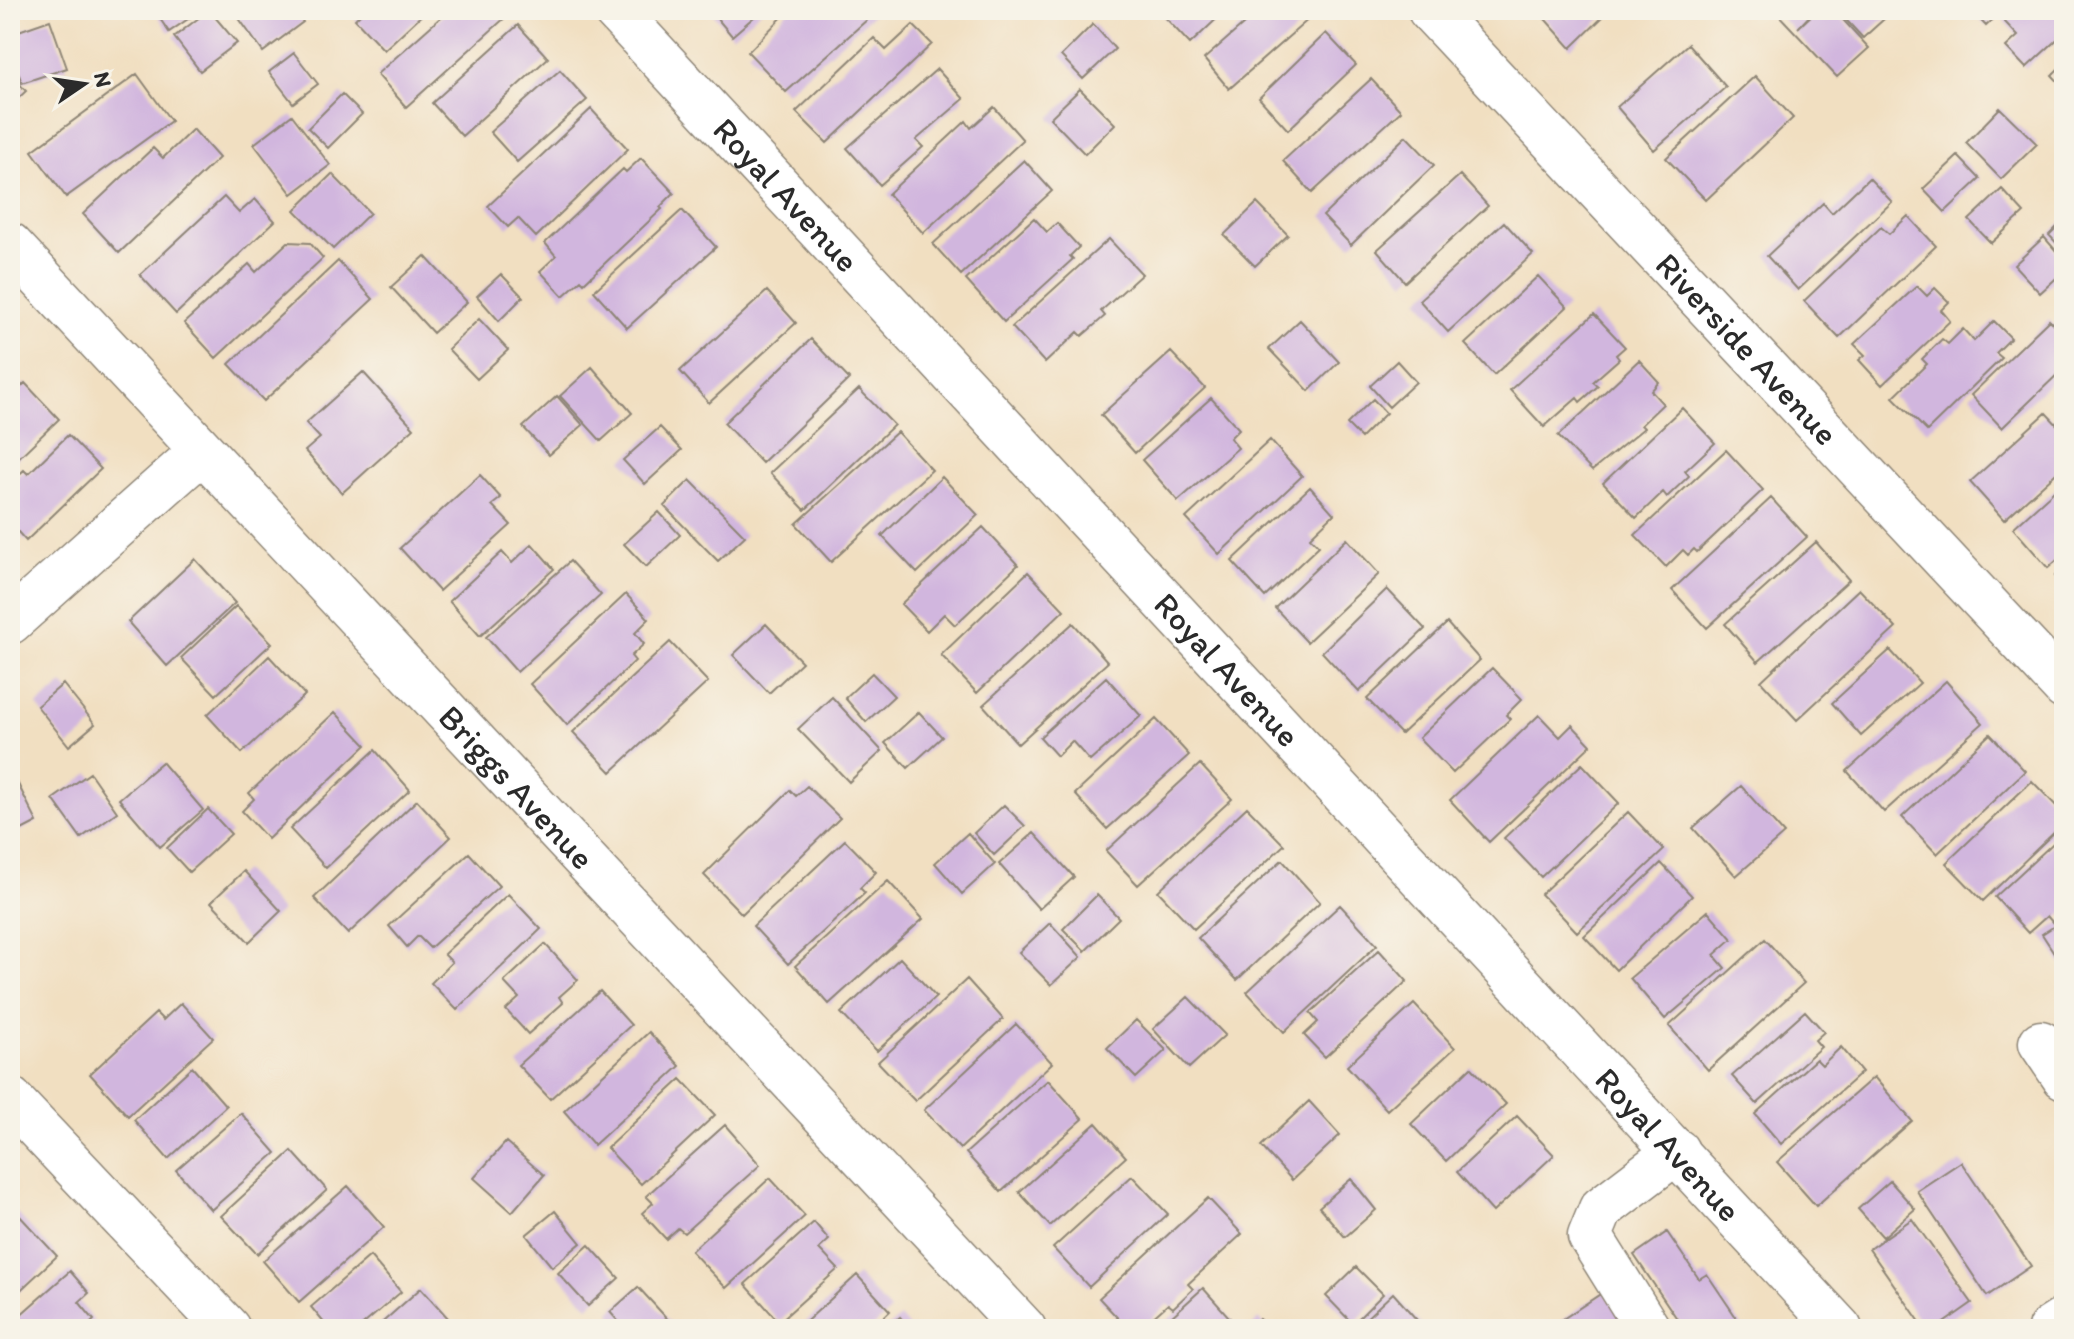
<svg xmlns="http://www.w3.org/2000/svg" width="2074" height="1339" font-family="Itim,sans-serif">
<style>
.building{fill:#d1b6de}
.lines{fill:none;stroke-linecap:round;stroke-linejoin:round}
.minor-casing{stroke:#8e8576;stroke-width:47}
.minor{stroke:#fff;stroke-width:44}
.labels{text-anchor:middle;stroke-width:6;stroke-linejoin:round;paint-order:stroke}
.street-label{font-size:34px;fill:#2b2b2b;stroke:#f7f3e8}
</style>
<rect width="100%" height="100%" fill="#f7f3e8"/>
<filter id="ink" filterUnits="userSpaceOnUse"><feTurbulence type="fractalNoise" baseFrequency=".0125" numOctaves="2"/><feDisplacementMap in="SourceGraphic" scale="16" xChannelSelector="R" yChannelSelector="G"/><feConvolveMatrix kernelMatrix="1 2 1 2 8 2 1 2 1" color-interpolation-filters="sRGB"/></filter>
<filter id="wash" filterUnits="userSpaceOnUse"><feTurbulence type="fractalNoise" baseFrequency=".006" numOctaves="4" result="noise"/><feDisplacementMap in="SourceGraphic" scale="32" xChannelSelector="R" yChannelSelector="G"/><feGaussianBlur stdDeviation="1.8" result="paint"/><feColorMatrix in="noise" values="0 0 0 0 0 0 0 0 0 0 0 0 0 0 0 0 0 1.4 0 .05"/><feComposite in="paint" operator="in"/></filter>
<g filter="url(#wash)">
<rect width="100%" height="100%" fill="#f1dfc1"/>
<g id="blocks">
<path class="building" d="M154,10h47l-32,22z
M209,10l28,33 -37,28 -26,-34z
M248,10h46l9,12 -40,30 -25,-35z
M364,10h63l-43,40 -29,-31z
M449,10h53l5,6 -101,91 -29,-33z
M710,10h52l-30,26z
M789,10h89l-92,82 -38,-40z
M1164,10h62l-36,34 -29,-31z
M1260,10h43l7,8 -81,71 -25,-30z
M1537,10h73l-39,38z
M1774,10h41l-17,18 19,-18h17l35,38 -32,29z
M1837,10h57l-31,28z
M1971,10h32l-17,16z
M2015,10h49v23l-38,35 -20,-21 12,-11 -14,-15z
M50,20l17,48 -45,15 -12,-33v-16z
M1093,24l22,25 -32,30 -22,-23z
M518,25l30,33 -86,78 -30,-33z
M913,25l19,19 -105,99 -31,-31 78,-74 12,12z
M1326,33l30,32 -68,65 -29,-32z
M1688,44l38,43 -72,63 -37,-43z
M294,53l24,31 -25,19 -24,-31z
M2064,63v25l-12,-13z
M937,69l27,30 -48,41 7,7 -43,38 -33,-37z
M560,70l27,30 -70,62 -27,-30z
M10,74l16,17 -16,15z
M137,74l34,47 -105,76 -34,-46z
M1755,76l38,42 -87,82 -40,-42z
M1371,79l30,32 -89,82 -29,-32z
M1080,89l35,35 -30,30 -35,-36z
M342,94l20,20 -34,34 -20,-20z
M994,107l29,33 -100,93 -35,-39 78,-73 5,7z
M2000,108l37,36 -36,35 -35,-36z
M591,109l37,40 -92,88 -18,-19 -10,9 -20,-21z
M292,115l38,50 -38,29 -38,-50z
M193,129l26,29 -100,95 -36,-39 70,-66 10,10z
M1406,136l28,29 -83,80 -28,-29z
M1958,156l22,23 -35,33 -22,-23z
M641,158l33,35 -14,14 2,2 -78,74 -3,-3 -18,16 -23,-25 16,-15 -11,-13 78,-74 3,3z
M1024,160l28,31 -91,84 -28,-31z
M332,174l38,39 -37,36 -38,-39z
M1460,175l28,31 -83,76 -28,-32z
M1869,178l23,24 -94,88 -31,-34 56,-53 9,10z
M2002,189l22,24 -33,30 -22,-23z
M224,197l15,16 16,-14 20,22 -99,93 -36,-39z
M1257,203l31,32 -33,31 -31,-31z
M682,210l34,37 -89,81 -33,-37z
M1908,216l28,30 -97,92 -35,-37 77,-74 8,7z
M1034,218l13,14 10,-9 22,24 -9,9 3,3 -69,63 -38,-42z
M2064,220v31l-15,-16z
M1504,222l29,32 -85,78 -29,-32z
M2044,237l20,23v11l-24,22 -26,-28z
M1109,239l33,35 -41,37 4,5 -23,20 -4,-4 -33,31 -33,-36z
M288,242l22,1 13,15 -107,100 -32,-35 65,-59 7,8z
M425,256l42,46 -34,31 -42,-46z
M338,261l35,38 -109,102 -35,-37z
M501,274l22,23 -24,24 -22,-25z
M1538,276l29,31 -73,68 -29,-31z
M1917,286l10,10 8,-8 14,14 -8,8 9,11 -68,64 -23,-25 6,-5 -11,-11z
M767,291l29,32 -87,80 -29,-32z
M1594,314l31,33 -9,8 3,4 -26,23 5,4 -18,16 -3,-4 -33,29 -34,-37z
M479,319l29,31 -31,29 -29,-30z
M1300,320l39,42 -30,29 -40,-42z
M2049,320l15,16v32l-62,60 -31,-33z
M1994,321l17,17 -15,15 6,5 -75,73 -34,-34 34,-33 -5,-5 20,-20 6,5 15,-15 11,12z
M811,339l38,40 -87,84 -38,-40z
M1171,352l34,36 -70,65 -34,-38z
M1639,360l20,22 -8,9 12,13 -22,21 3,3 -52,43 -34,-35z
M1397,361l19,21 -27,25 -19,-21z
M592,367l40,46 -31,28 -41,-45z
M363,372l51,56 -72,65 -37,-42 15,-13 -14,-15z
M25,383l34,36 -49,47v-68z
M859,389l35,36 -89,85 -35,-37z
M557,396l26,29 -34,30 -26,-28z
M1211,398l28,31 -9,9 8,10 -60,53 -36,-41z
M1373,399l13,14 -25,25 -14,-14z
M1682,408l33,35 -30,28 4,5 -22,21 -4,-5 -27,26 -33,-35z
M2046,413l16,17 2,-2v38l-60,54 -34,-38z
M660,427l22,23 -37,34 -22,-24z
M897,432l35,38 -101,92 -35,-38z
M68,435l33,34 -75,72 -16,-18v-40l14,-13 4,4z
M1270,440l32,36 -83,78 -33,-36z
M1726,450l37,40 -66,62 -3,-3 -6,6 -5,-5 -17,17 -31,-32z
M480,475l21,23 -9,7 19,20 -72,66 -39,-43z
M942,477l36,38 -61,58 -35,-37z
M690,480l55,56 -27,25 -54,-55z
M2064,482v72l-16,14 -35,-40z
M1310,487l24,27 -24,23 9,9 -54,51 -33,-36z
M1771,498l36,39 -100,91 -35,-38z
M659,512l21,23 -34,32 -22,-23z
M983,527l35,38 -63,60 -11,-11 -17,17 -26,-27z
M1347,539l32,35 -72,68 -32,-34z
M1816,542l33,38 -91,82 -33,-38z
M532,544l22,25 -74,67 -31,-35 53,-49 10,11z
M195,559l40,44 -68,63 -39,-44z
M570,561l31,34 -84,77 -31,-35z
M2064,567v18l-9,-9z
M1028,572l36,38 -87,83 -36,-38z
M1387,589l38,40 -66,63 -37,-40z
M1859,589l37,39 -99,92 -36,-39z
M626,594l23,25 -14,14 9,11 -13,12 4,5 -68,64 -37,-41z
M236,606l36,37 -56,52 -35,-37z
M1073,623l35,39 -90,82 -35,-39z
M1447,623l33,37 -79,74 -34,-35z
M766,624l36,38 -33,31 -36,-38z
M670,642l38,40 -97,90 -38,-40z
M1890,650l30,33 -59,53 -29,-33z
M269,656l36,39 -63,58 -35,-38z
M1492,668l30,31 -16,16 4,4 -57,54 -34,-35z
M872,673l22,23 -28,26 -21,-24z
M1106,677l35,39 -51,45 -18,-20 -15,15 -17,-19z
M1946,681l37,42 -99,89 -37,-41z
M63,684l32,40 -26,22 -32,-40z
M832,697l50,54 -33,31 -51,-53z
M335,712l31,33 -98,94 -26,-28 12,-12 -5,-6z
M919,712l23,25 -34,31 -23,-25z
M1539,715l21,22 12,-12 19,20 -102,97 -39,-42z
M1156,719l33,36 -82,74 -32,-35z
M1990,734l35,37 -88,83 -35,-37z
M375,750l35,40 -84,78 -36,-39z
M162,762l41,48 -43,37 -41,-48z
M1200,764l32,35 -94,86 -32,-34z
M1582,764l37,39 -78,74 -37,-39z
M10,768l27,54 -27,14z
M90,773l27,39 -36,26 -28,-39z
M2032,781l32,33v9l-81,78 -37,-38z
M807,786l33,32 -98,96 -38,-39 86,-85 6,6z
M1741,786l43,48 -48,42 -43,-48z
M417,800l34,37 -103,97 -34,-36z
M1004,805l21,21 -31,29 -20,-22z
M1247,807l37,38 -90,84 -36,-38z
M208,809l23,25 -42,38 -22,-24z
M1628,812l36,38 -87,82 -36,-38z
M968,833l27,31 -33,30 -27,-31z
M1034,833l40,44 -35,32 -40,-45z
M2064,833v79l-11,11 -6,-7 -19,17 -33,-36z
M845,840l31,32 -16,16 5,5 -77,71 -35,-38z
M469,853l30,33 -69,62 -12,-12 -11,11 -18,-21z
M1282,860l38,42 -83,78 -39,-42z
M1661,863l31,33 -76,74 -32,-34z
M244,871l37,40 -32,31 -38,-40z
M888,881l35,38 -94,85 -34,-38z
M508,894l33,35 -84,81 -26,-27 21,-21 -8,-8z
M1097,895l22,23 -34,33 -22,-22z
M1340,905l37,40 -93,87 -37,-40z
M1708,911l24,28 -18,16 11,13 -60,51 -35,-41z
M2064,920v48l-22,-34z
M1050,923l31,34 -30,28 -32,-33z
M1765,939l39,44 -96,87 -39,-44z
M545,944l33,36 -19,17 4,6 -35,31 -22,-24 13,-12 -15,-16z
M1379,950l28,31 -82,76 -21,-22 14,-13 -8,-9z
M900,958l36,39 -59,54 -36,-38z
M967,979l36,40 -88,82 -37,-39z
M600,991l31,34 -81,74 -32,-34z
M1188,997l37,38 -36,33 -36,-39z
M181,1003l32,35 -85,78 -38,-42 66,-61 7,7z
M1414,1004l41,44 -68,62 -40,-44z
M1805,1011l19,21 -9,8 6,7 -64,57 -25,-28z
M1136,1020l30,30 -30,28 -29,-30z
M1016,1024l36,39 -92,86 -36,-39z
M649,1032l31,34 -86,79 -30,-34z
M1841,1047l21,25 -81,72 -26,-30 61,-55 6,6z
M192,1067l34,39 -58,53 -34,-39z
M1471,1067l35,37 -60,57 -35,-37z
M1874,1077l38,44 -96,85 -39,-44z
M681,1079l34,36 -74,69 -34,-36z
M1048,1080l35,39 -82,73 -35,-39z
M1309,1101l31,34 -48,45 -31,-34z
M241,1113l35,40 -65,57 -35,-40z
M1517,1116l37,39 -61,57 -36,-40z
M1096,1123l30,34 -76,69 -31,-34z
M725,1125l35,40 -76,68 -6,-5 -12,11 -24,-26 11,-10 -7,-7z
M506,1142l38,33 -32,37 -38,-34z
M292,1151l35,39 -70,64 -36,-38z
M1961,1162l70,104 -44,30 -70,-105z
M1132,1176l36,38 -79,73 -36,-39z
M770,1178l35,38 -79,72 -35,-37z
M1351,1179l25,31 -31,27 -26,-30z
M1890,1181l25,28 -32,28 -25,-28z
M348,1186l36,41 -85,75 -36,-41z
M1208,1198l34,36 -54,50 5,5 -20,19 -5,-4 -28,25h-12l-29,-31z
M555,1211l26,32 -29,24 -26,-32z
M17,1213l40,43 -47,44v-80z
M1912,1219l60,84 -37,26h-10l-56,-80z
M814,1222l15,18 -10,9 19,20 -59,53 -34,-38z
M1667,1232l32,47 8,-5 37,55h-60l-50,-74z
M589,1245l30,33 -31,28 -30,-33z
M370,1256l31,36 -43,37h-29l-18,-22z
M1356,1267l27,27 -30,30 -27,-28z
M70,1271l19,22 -10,9 15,18 -9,9h-75v-5z
M857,1275l33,36 -19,18h-73z
M638,1287l34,37 -6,5h-41l-15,-17z
M421,1288l37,41h-83z
M1203,1288l35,39 -80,2z
M1605,1291l25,38h-82z
M1393,1293l32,36h-59l-5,-6z
M900,1317l10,12h-24z
M1259,1319l10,10h-20z"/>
</g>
</g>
<g filter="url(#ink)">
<use href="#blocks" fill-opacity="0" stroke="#8e8576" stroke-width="2"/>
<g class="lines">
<defs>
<g id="minor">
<path id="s1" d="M615,10l1225,1319"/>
<path id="s2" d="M1430,10l634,677"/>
<path id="s3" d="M10,245l1014,1084"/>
<path d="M10,622l192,-171"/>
<path d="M2041,1043l23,34"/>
<path d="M10,1099l218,230"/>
<path d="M1648,1329l-58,-93 11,-27 76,-58"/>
<path d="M2050,1329l14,-9"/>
</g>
</defs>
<use href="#minor" class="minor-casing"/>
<use href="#minor" class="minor"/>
</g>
</g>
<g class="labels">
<g class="street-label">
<text dy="12" stroke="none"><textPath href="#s1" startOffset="252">Royal Avenue</textPath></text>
<text dy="12" stroke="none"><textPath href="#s2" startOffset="464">Riverside Avenue</textPath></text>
<text dy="12" stroke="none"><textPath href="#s1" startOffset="900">Royal Avenue</textPath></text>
<text dy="12" stroke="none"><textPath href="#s3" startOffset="742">Briggs Avenue</textPath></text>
<text dy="12" stroke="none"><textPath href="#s1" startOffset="1548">Royal Avenue</textPath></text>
</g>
</g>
<rect width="2074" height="1339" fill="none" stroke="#f7f3e8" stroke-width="40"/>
<g transform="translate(84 84) rotate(77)" stroke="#f7f3e8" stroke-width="6" paint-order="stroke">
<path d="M0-6L14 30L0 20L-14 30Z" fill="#2b2b2b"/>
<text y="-12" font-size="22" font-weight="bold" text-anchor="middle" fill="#2b2b2b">N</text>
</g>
</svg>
